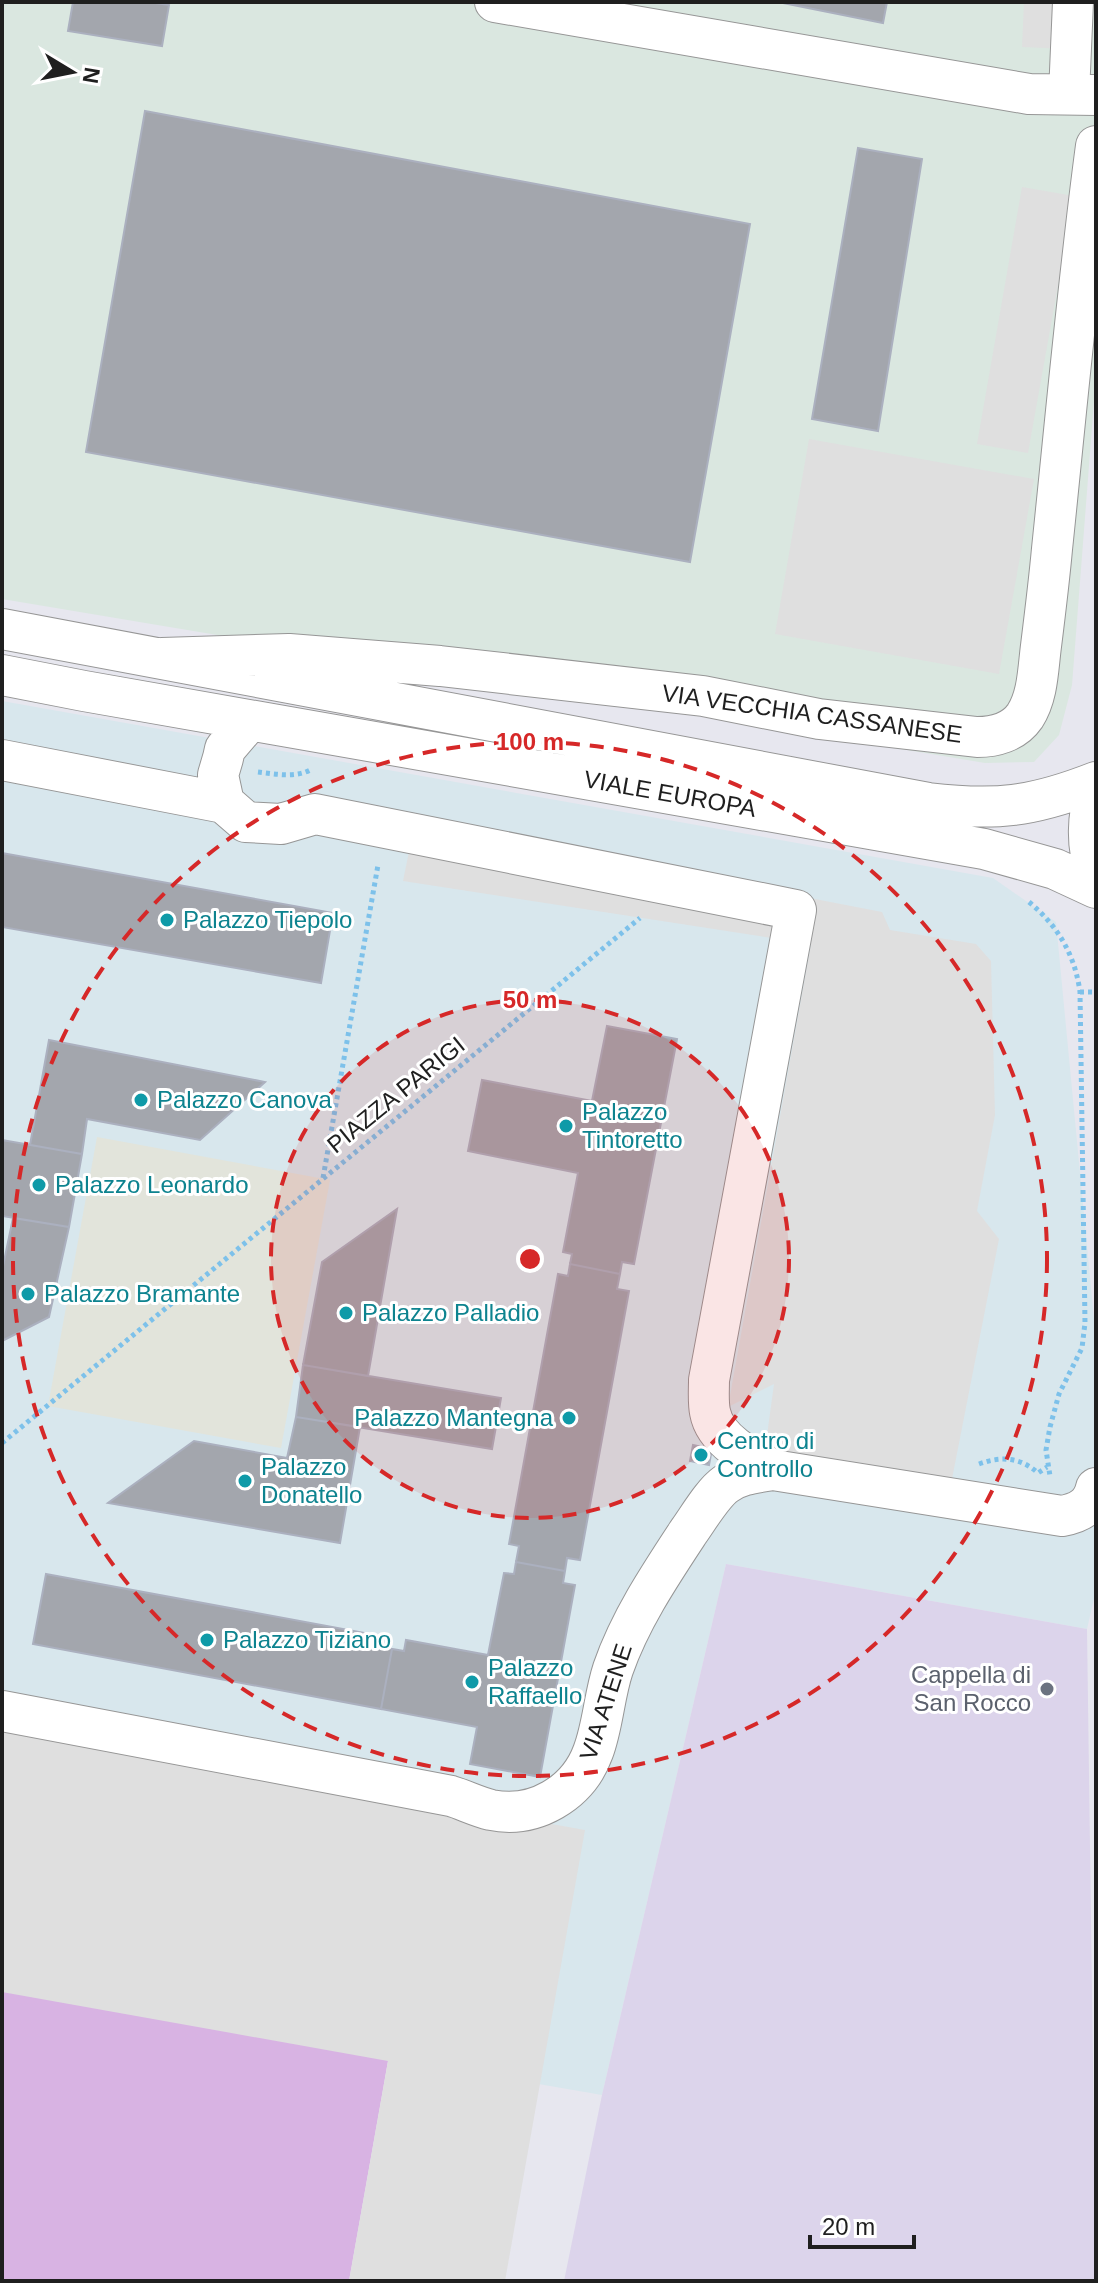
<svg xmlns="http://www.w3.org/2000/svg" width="1098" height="2283" font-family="Arial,sans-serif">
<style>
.commercial{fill:#d8e7ed}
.industrial{fill:#dae7e0}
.farmland{fill:#dcd4eb}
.grass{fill:#d8b3e3}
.parking{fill:#dfdfdf}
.plaza{fill:#e2e4db}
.building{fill:#a3a6ad;stroke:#abb0bf;stroke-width:2}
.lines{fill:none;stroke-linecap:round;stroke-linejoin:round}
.minor-casing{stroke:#969696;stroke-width:42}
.path{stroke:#7dc1ea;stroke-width:5;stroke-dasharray:4 4;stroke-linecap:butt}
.minor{stroke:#fff;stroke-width:40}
.ring{fill:none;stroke:#d62828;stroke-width:4;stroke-dasharray:14 10}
.culture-dot{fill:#0f9aa8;stroke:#fff;stroke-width:3}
.worship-dot{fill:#6b7280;stroke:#fff;stroke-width:3}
.labels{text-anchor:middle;stroke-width:6;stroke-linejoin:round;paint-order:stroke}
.street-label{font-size:24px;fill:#1f1f1f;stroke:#fff}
.culture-label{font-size:24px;fill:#0d838f;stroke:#fff;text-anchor:start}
.worship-label{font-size:24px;fill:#5b616d;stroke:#fff;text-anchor:end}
.centre{fill:#d62828;stroke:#fff;stroke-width:4}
.ring-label{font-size:24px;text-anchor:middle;font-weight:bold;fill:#d62828;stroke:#fff;stroke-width:6;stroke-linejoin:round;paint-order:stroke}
</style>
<rect width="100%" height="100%" fill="#e7e7ef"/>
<path class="commercial" d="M2,701l991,177 63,44 40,418v250l-9,39 -361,-65 -124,531 -600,-104z"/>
<path class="industrial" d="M2,2h1094v373l-24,310 -13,50 -25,27 -49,1 -983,-164z"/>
<path class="farmland" d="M726,1564l361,65 9,652h-532l38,-186z"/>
<path class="grass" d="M2,1988l380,64 6,9 -39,220h-347z"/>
<path class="parking" d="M1024,2h69l-2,48 -69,-3z
M1022,187l52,9 -46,257 -51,-9z
M809,439l225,40 -35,195 -224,-40z
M415,822l467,90 8,18 86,14 15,17 4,154 -18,96 22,28 -48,245 -186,-34 9,-66 -46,23 83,-463 -408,-63z
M2,1726l583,104 -80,451h-156l39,-220 -386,-69z"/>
<path class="plaza" d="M97,1137l233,43 -49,268 -233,-42z"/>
<path class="building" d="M73,2h76l20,3 -7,41 -94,-15z
M778,2h109l-4,21z
M145,111l605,113 -60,338 -604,-110z
M858,148l64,11 -44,272 -66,-12z
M2,853l331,60 -12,70 -319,-56z
M607,1026l70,13 -43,225 -12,-2 -2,12 -50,-10 2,-10 -9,-2 15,-79 -110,-22 14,-71 110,21z
M49,1040l216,42 -65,58 -113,-21 -5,35 -52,-9z
M2,1140l80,14 -13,73 -67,-11z
M397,1209l-29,167 -65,-11 19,-103z
M13,1218l56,9 -20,90 -47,24v-70z
M570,1264l50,10 -3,15 12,2 -49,269 -13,-2 -2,13 -49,-9 3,-16 -10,-2 49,-270 10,2z
M303,1365l198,33 -9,51 -196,-32z
M296,1417l64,10 -20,116 -232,-40 86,-62 93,17z
M693,1445l19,4 -3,16 -19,-4z
M516,1562l49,9 -2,12 12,2 -35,192 -70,-13 7,-37 -96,-18 11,-60 12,2 2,-11 82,15 16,-82 10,1z
M46,1574l335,62 -2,11 13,2 -11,60 -348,-65z"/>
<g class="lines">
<defs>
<path id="minor" d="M495,2l534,92 67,1
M1069,94l4,-92
M2,629l926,174c68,8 104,4 168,-21
M162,658l127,-4 151,12 263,30 116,23 158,18c18,0 37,-5 48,-21 13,-20 13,-47 16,-70 4,-32 8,-64 11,-97 14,-134 26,-269 44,-403
M2,675l82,16 900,158 71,20 41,19
M249,721l-24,28 -2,9 -5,17 6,28 22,19 35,2 34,-10 481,96 -87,470c0,10 -1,22 1,32 5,28 40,46 63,58
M2,760l222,43
M1096,789c-9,27 -10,57 0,84
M2,1711l449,85c13,4 27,11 40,14 44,9 87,-17 102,-58 10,-26 11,-56 20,-83 17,-49 47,-94 76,-138 10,-14 24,-38 37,-47 14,-10 30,-11 47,-14l289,46c17,-3 30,-10 34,-28"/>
</defs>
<use href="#minor" class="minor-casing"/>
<path class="path" d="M258,772c17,2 37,6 52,-2
M1029,902c29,24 46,53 51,90l5,331 -3,25 -23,46 -9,33 -4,23 4,26
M1080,992h16
M323,1178l55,-313
M2,1443l638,-525
M979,1464c22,-8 41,-7 59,9l9,-6"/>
<use href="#minor" class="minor"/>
</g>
<circle cx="530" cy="1259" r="259" fill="#d62828" fill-opacity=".12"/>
<g class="ring">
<circle cx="530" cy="1259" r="259"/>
<circle cx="530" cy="1259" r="517"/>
</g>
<g class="culture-dot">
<circle cx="167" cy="920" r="8"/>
<circle cx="141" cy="1100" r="8"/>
<circle cx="566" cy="1126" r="8"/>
<circle cx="39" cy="1185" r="8"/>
<circle cx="28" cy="1294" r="8"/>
<circle cx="346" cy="1313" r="8"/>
<circle cx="569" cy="1418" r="8"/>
<circle cx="701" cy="1455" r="8"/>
<circle cx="245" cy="1481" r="8"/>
<circle cx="207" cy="1640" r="8"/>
<circle cx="472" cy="1682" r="8"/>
</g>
<circle class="worship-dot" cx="1047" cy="1689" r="8"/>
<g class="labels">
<g class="street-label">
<text transform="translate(812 714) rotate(8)" y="8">VIA VECCHIA CASSANESE</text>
<text transform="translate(670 794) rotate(10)" y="8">VIALE EUROPA</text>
<text transform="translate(396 1095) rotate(-39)" y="8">PIAZZA PARIGI</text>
<text transform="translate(606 1702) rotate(-72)" y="8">VIA ATENE</text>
</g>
<g class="culture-label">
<text x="183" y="928">Palazzo Tiepolo</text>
<text x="157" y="1108">Palazzo Canova</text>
<text x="582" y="1120">Palazzo<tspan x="582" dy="28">Tintoretto</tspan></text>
<text x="55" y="1193">Palazzo Leonardo</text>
<text x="44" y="1302">Palazzo Bramante</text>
<text x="362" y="1321">Palazzo Palladio</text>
<text x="553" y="1426" text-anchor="end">Palazzo Mantegna</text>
<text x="717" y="1449">Centro di<tspan x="717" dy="28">Controllo</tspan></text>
<text x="261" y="1475">Palazzo<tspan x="261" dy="28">Donatello</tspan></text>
<text x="223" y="1648">Palazzo Tiziano</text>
<text x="488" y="1676">Palazzo<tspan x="488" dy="28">Raffaello</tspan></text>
</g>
<g class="worship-label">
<text x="1031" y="1683">Cappella di<tspan x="1031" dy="28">San Rocco</tspan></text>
</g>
</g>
<circle cx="530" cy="1259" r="12" class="centre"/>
<g class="ring-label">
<text x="530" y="750">100 m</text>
<text x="530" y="1008">50 m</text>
</g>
<rect width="1098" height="2283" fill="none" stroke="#1f1f1f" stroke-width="8"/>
<g transform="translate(72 72) rotate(100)" stroke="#ffffff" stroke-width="6" paint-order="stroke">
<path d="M0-6L14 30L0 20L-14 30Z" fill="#1f1f1f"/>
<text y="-12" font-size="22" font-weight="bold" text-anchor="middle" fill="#1f1f1f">N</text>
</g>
<path d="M810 2235v12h104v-12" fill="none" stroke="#1f1f1f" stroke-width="4"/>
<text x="822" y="2235" font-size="24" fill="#1f1f1f" stroke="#ffffff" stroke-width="6" paint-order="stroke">20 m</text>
</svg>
